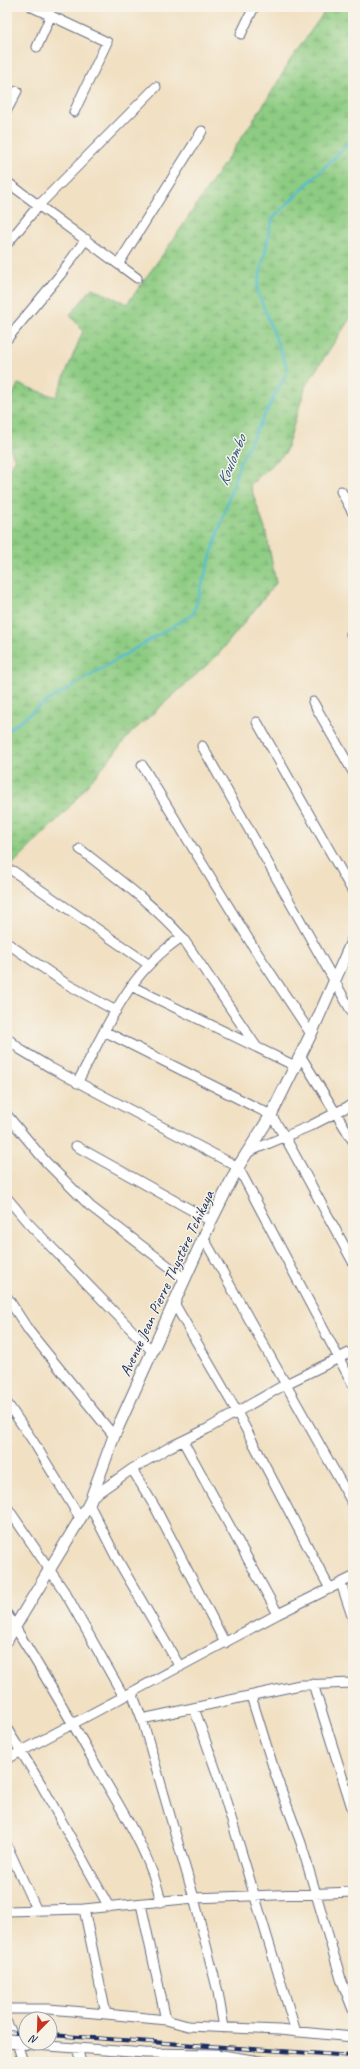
<svg xmlns="http://www.w3.org/2000/svg" width="360" height="2069" font-family="Caveat,sans-serif">
<style>
.wetland{fill:url(#wetland-marsh);stroke:#547e70}
.lines{fill:none;stroke-linecap:round;stroke-linejoin:round}
.stream{stroke:#53bbd1;stroke-width:2.5}
.minor-casing{stroke:#666d81;stroke-width:11}
.tertiary-casing{stroke:#666d81;stroke-width:13}
.minor{stroke:#fff;stroke-width:9}
.tertiary{stroke:#fff;stroke-width:11}
.rail-casing{stroke:#1b2f5e;stroke-width:4}
.rail{stroke:#f7f3e8;stroke-width:2.5;stroke-dasharray:8;stroke-linecap:butt}
.labels{text-anchor:middle;stroke-width:3;stroke-linejoin:round;paint-order:stroke}
.street-label{font-size:16px;fill:#1b2f5e;stroke:#f7f3e8}
.water-label{font-size:17px;font-style:italic;fill:#2c5980;stroke:#f7f3e8}
</style>
<defs>
<pattern id="wetland-marsh" width="20" height="14" patternUnits="userSpaceOnUse"><rect width="20" height="14" fill="#8dcc82"/><path d="M1 5h8M5 5V1M11 12h8M15 12V8" fill="none" stroke="#72a66e"/></pattern>
</defs>
<rect width="100%" height="100%" fill="#f7f3e8"/>
<filter id="ink" filterUnits="userSpaceOnUse"><feTurbulence type="fractalNoise" baseFrequency=".025" numOctaves="2"/><feDisplacementMap in="SourceGraphic" scale="8" xChannelSelector="R" yChannelSelector="G"/><feConvolveMatrix kernelMatrix="1 2 1 2 8 2 1 2 1" color-interpolation-filters="sRGB"/></filter>
<filter id="wash" filterUnits="userSpaceOnUse"><feTurbulence type="fractalNoise" baseFrequency=".012" numOctaves="4" result="noise"/><feDisplacementMap in="SourceGraphic" scale="16" xChannelSelector="R" yChannelSelector="G"/><feGaussianBlur stdDeviation="0.9" result="paint"/><feColorMatrix in="noise" values="0 0 0 0 0 0 0 0 0 0 0 0 0 0 0 0 0 1.4 0 .05"/><feComposite in="paint" operator="in"/></filter>
<g filter="url(#wash)">
<rect width="100%" height="100%" fill="#f1e0c2"/>
<path class="wetland" d="M328,7h25v307l-47,71 -21,68 -35,32 16,47 10,51 -59,73 -86,77 -66,79 -58,58v-399l8,-11 -8,-19v-33l11,-24 38,13 27,-66 -13,-16 22,-27 35,16 44,-61 99,-148 21,-36z"/>
<g class="lines">
<path class="stream" d="M7,731l34,-26 152,-91 47,-152 48,-92 -31,-80 15,-71 81,-80"/>
</g>
</g>
<g filter="url(#ink)">
<g class="lines">
<defs>
<path id="minor" d="M32,7l75,35 -33,70
M241,34l13,-27
M37,47l14,-32
M7,110l10,-19
M7,182l130,96
M7,244l31,-38 118,-119
M119,263l83,-132
M7,339l53,-64 26,-36
M341,491l12,22
M351,634l2,5
M313,702l40,70
M257,722l96,170
M202,746l151,268
M142,765l112,183 57,86
M80,849c35,28 72,54 102,88l74,109
M13,871l135,93
M7,943l58,40 51,28
M131,986l164,80
M104,1031l167,84 14,22 68,125
M7,1038l14,12 30,18 187,99 115,218
M300,1055l53,86
M77,1083c30,-55 50,-110 105,-146
M7,1115l39,47 44,44 94,72
M76,1146l135,75
M246,1153l64,-27 43,-22
M7,1198l22,26 123,127
M203,1237l150,267
M7,1297l22,34 85,105
M174,1303l63,109 93,177
M7,1403l26,38 47,77
M183,1441l95,173
M132,1469l24,40 69,134
M92,1497l40,-28 38,-22 37,-18 79,-45 67,-33
M89,1504l27,53 64,110
M7,1507l59,87 58,103
M341,1583l12,36
M7,1614c34,55 67,111 98,167 22,38 47,78 56,121
M313,1684l40,127
M132,1693l10,26 158,-34 53,-2
M251,1696l25,80 25,67 40,136 12,31
M194,1708l27,77 75,247
M142,1719l52,179 24,94 6,36
M7,1729l34,55 68,123
M7,1759l271,-145 75,-37
M7,1846l30,65
M141,1904l25,116
M84,1909l22,105
M7,1911l77,-2 110,-11 159,-6
M7,2009h42l57,5 60,6 22,6 91,4 74,7
M7,2023l10,20 6,19
M7,2043l138,10 71,1 1,8
M77,2048l4,14
M216,2054l50,8"/>
<path id="tertiary" d="M7,1640l82,-136 25,-68 97,-215 27,-54 33,-52 40,-81 42,-95"/>
</defs>
<use href="#minor" class="minor-casing"/>
<use href="#tertiary" class="tertiary-casing"/>
<use href="#minor" class="minor"/>
<use href="#tertiary" class="tertiary"/>
<defs>
<path id="rail" d="M7,2032l19,2
M50,2035l303,21"/>
</defs>
<use href="#rail" class="rail-casing"/>
<use href="#rail" class="rail"/>
</g>
</g>
<g class="labels">
<g class="street-label">
<text transform="translate(166 1283) rotate(-65)" y="6">Avenue Jean Pierre Thystère Tchikaya</text>
</g>
<g class="water-label">
<text transform="translate(231 460) rotate(-68)" y="6">Koulombo</text>
</g>
</g>
<rect width="360" height="2069" fill="none" stroke="#f7f3e8" stroke-width="24"/>
<g transform="translate(38 2031) rotate(203)"><circle r="19" fill="#f7f3e8" stroke="#9fa5b1"/>
<path d="M0-3L7 15L0 10L-7 15Z" fill="#c8321e"/>
<text y="-6" font-size="11" font-weight="bold" text-anchor="middle" fill="#1b2f5e">N</text>
</g>
</svg>
